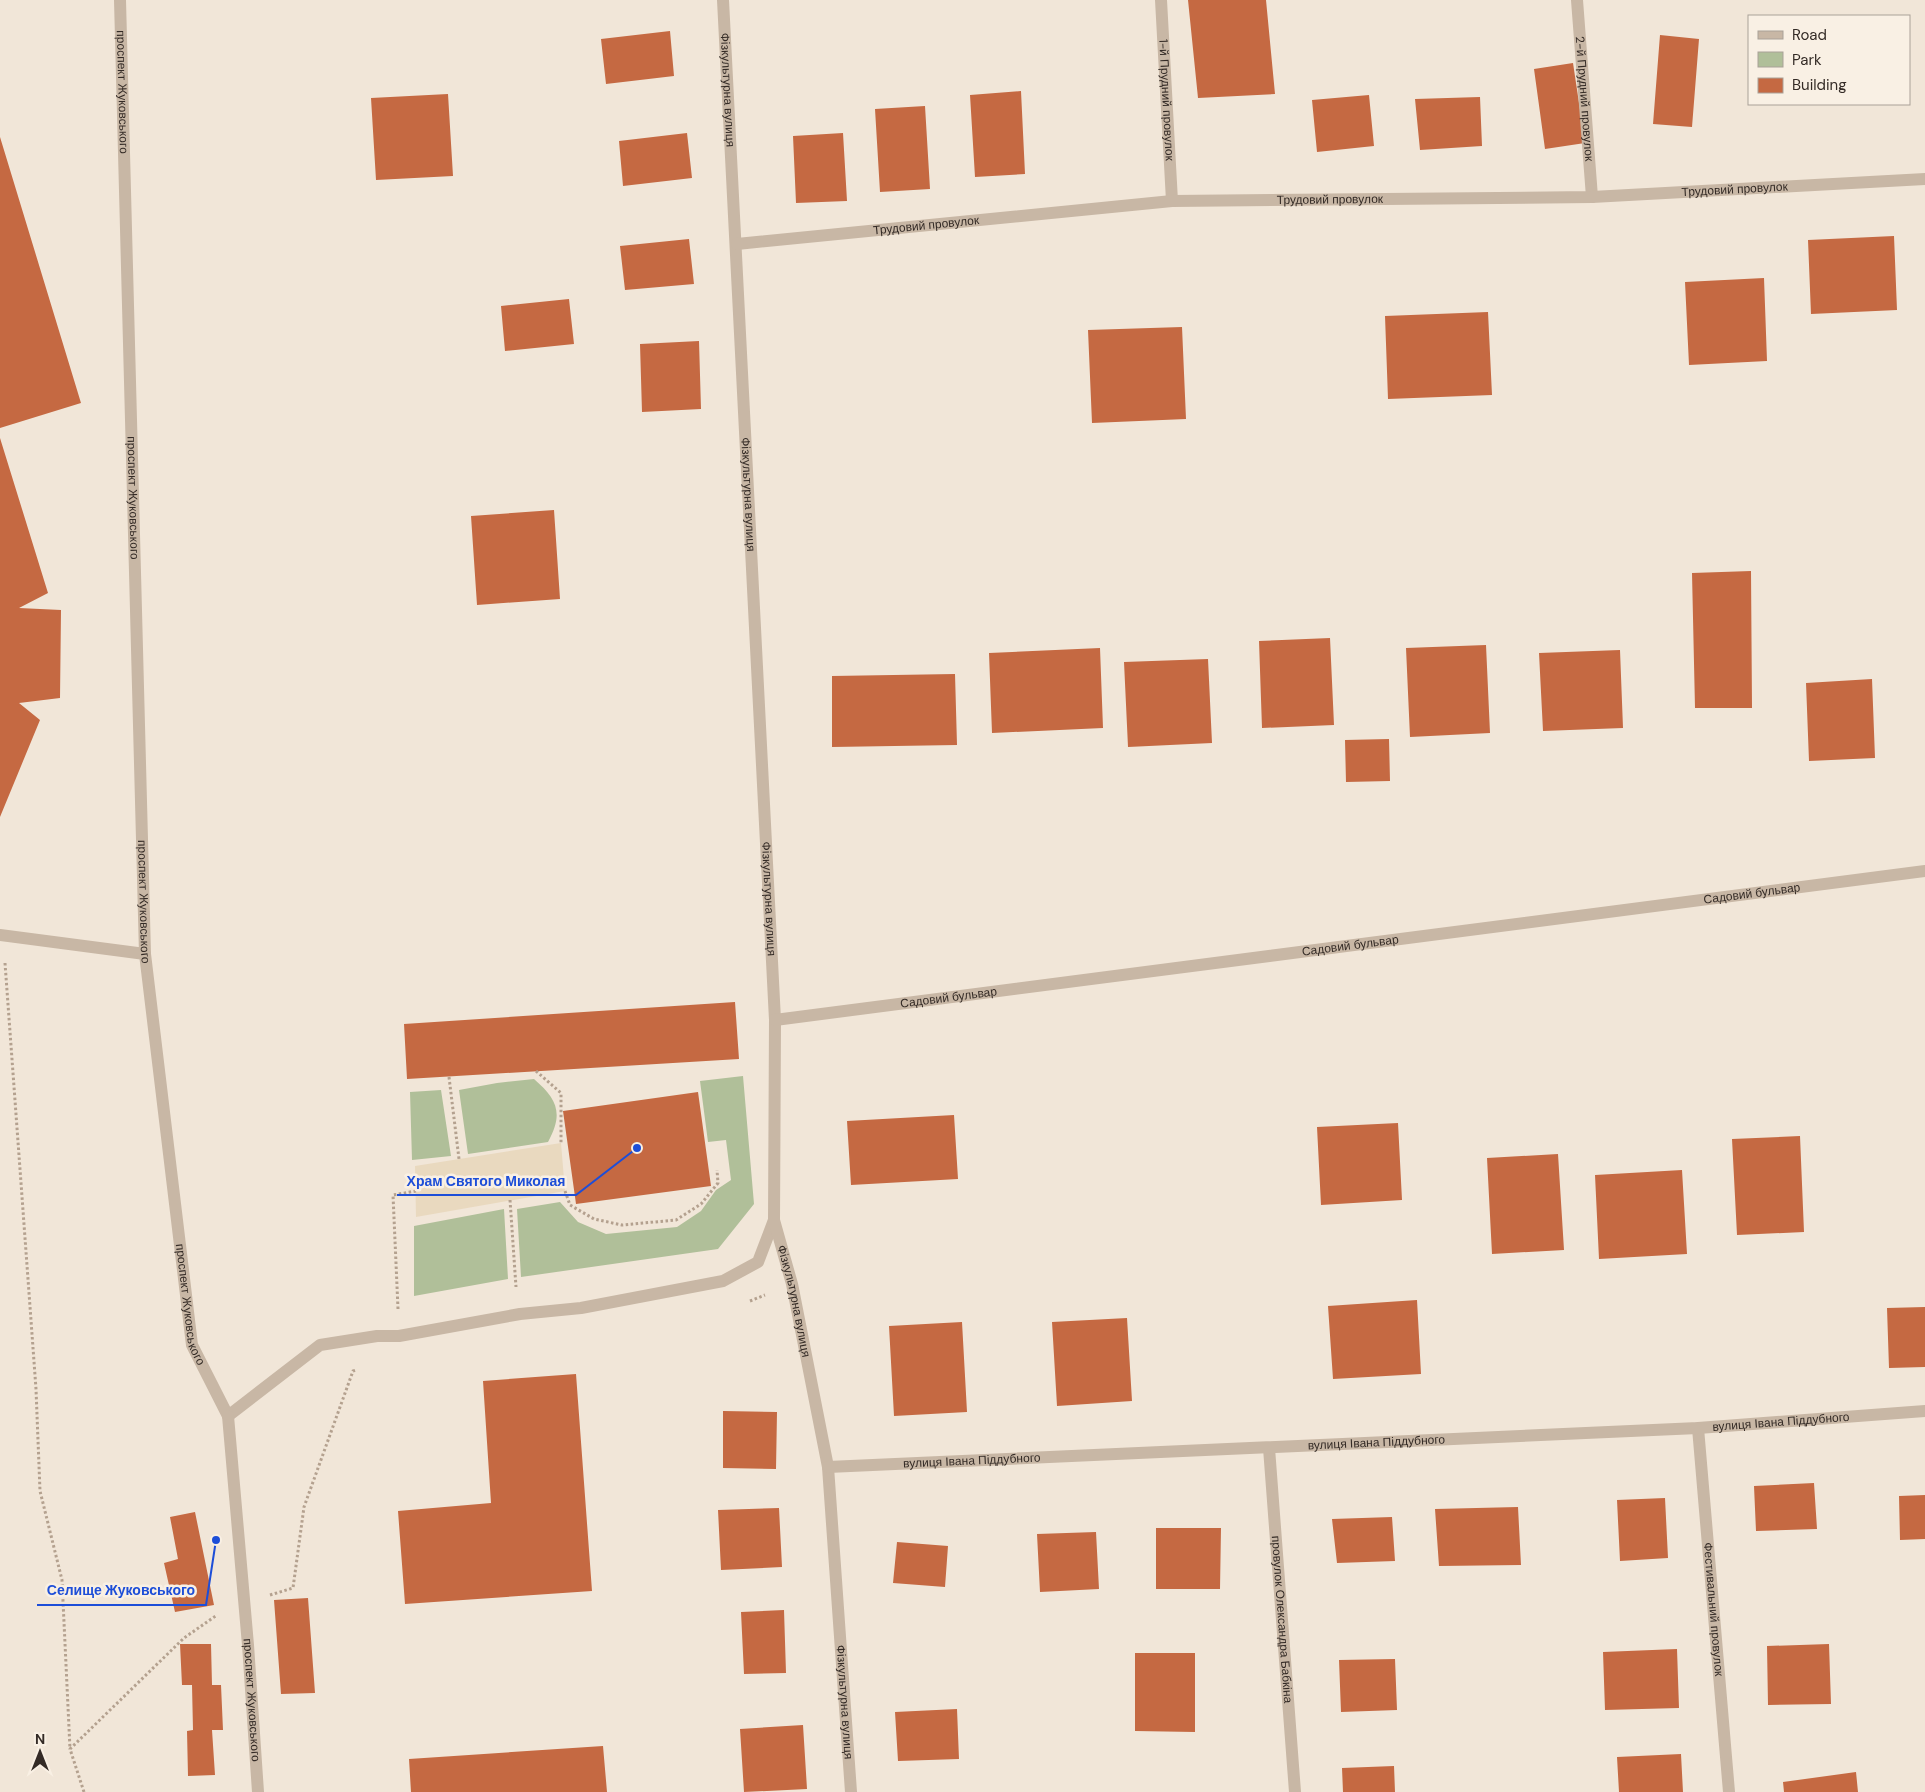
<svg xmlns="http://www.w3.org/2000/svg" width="1925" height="1792" font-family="'DM Sans',sans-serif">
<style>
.green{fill:#b0bf99}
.plaza{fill:#e9d9bf}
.building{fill:#c56942}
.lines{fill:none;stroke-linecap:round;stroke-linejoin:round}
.path{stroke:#b4a18f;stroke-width:3;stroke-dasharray:2.5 2.5;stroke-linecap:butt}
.service{stroke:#c8b7a5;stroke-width:12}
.minor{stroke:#c8b7a5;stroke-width:12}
.tertiary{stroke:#c8b7a5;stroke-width:12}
.labels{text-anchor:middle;stroke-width:5;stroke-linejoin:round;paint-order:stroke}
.street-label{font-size:12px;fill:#342b26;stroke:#f9f0e4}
.leader{fill:none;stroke:#1d4ed8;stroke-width:2}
.callout-dot{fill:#1d4ed8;stroke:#f9f0e4;stroke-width:2}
.callout-label{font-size:14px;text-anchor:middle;font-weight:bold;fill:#1d4ed8;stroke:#f9f0e4;stroke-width:5;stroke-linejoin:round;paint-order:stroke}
</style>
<rect width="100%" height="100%" fill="#f1e6d8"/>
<path class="green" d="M743,1076l11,128 -36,45 -197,28 -4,-68 43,-7 18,20 28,12 71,-7 24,-16 15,-21 15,-10 -5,-40 -18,2 -8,-61z
M534,1079c23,20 30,34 14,63l-80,12 -9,-64 38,-7z
M441,1090l10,66 -39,4 -2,-68z
M504,1209l4,70 -94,17v-70z"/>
<path class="plaza" d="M561,1143l4,48 -149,26 -1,-51z"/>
<path class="building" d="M1188,0h78l9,94 -77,4z
M670,31l4,45 -68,8 -5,-45z
M1660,35l39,4 -7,88 -39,-3z
M1573,63l12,80 -40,6 -11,-80z
M1021,91l4,83 -50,3 -5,-82z
M448,94l5,82 -77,4 -5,-82z
M1369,95l5,51 -57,6 -5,-52z
M1480,97l2,49 -62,4 -5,-51z
M925,106l5,83 -50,3 -5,-83z
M687,133l5,45 -69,8 -4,-45z
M843,133l4,68 -51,2 -3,-67z
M0,137l81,266 -81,25z
M1894,236l3,74 -86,4 -3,-74z
M689,239l5,45 -69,6 -5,-44z
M1764,278l3,83 -78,4 -4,-83z
M569,299l5,45 -69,7 -4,-45z
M1488,312l4,83 -104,4 -3,-83z
M1182,327l4,92 -94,4 -4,-93z
M699,341l2,68 -59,3 -2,-68z
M0,438l48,155 -29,15 42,2 -1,88 -41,5 21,17 -40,97z
M554,510l6,89 -83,6 -6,-89z
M1751,571l1,137h-57l-3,-135z
M1330,638l4,87 -72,3 -3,-87z
M1486,645l4,88 -80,4 -4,-89z
M1100,648l3,80 -111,5 -3,-80z
M1620,650l3,78 -80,3 -4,-78z
M1208,659l4,84 -84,4 -4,-85z
M955,674l2,71 -125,2v-71z
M1872,679l3,79 -66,3 -3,-78z
M1389,739l1,42 -44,1 -1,-42z
M735,1002l4,57 -332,20 -3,-55z
M698,1092l13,94 -135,18 -13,-93z
M954,1115l4,64 -107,6 -4,-64z
M1398,1123l4,77 -81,5 -4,-78z
M1800,1136l4,96 -67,3 -5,-96z
M1558,1154l6,96 -72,4 -5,-96z
M1682,1170l5,84 -88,5 -4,-84z
M1417,1300l4,74 -88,5 -5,-73z
M1925,1307v60l-36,1 -2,-60z
M1127,1318l5,83 -75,5 -5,-84z
M962,1322l5,90 -73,4 -5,-90z
M576,1374l16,217 -187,13 -7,-93 93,-8 -8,-122z
M723,1411l54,1 -1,57 -53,-1z
M1814,1483l3,46 -61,2 -2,-45z
M1925,1495v44l-25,1 -1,-44z
M1665,1498l3,60 -48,3 -3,-61z
M1518,1507l3,58 -82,1 -4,-57z
M779,1508l3,59 -61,3 -3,-60z
M195,1512l19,93 -39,7 -11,-49 14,-4 -8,-42z
M1392,1517l3,44 -58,2 -5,-44z
M1156,1528h65l-1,61h-64z
M1096,1532l3,57 -59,3 -3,-58z
M897,1542l51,4 -3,41 -52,-4z
M308,1598l7,95 -34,1 -7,-94z
M784,1610l2,63 -42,1 -3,-62z
M180,1644h31l1,41h9l2,45h-11l3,45 -27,1 -1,-45 6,-1 -1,-45h-10z
M1829,1644l2,60 -63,1 -1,-59z
M1677,1649l2,59 -74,2 -2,-58z
M1135,1653h60v79l-60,-1z
M1395,1659l2,51 -56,2 -2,-52z
M957,1709l2,50 -61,2 -3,-49z
M803,1725l4,64 -63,3 -4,-63z
M603,1746l4,46h-196l-2,-33z
M1681,1754l2,38h-64l-2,-35z
M1394,1766l1,26h-52l-1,-24z
M1856,1772l2,20h-74l-1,-10z"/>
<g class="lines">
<path class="path" d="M5,963l31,426 4,102 22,89 8,169
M536,1071l25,22v50
M449,1077l10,82
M565,1191l5,14 24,14 28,6 54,-5 25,-16 17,-21 -1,-13
M510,1200l6,87
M750,1301l15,-6
M398,1309l-5,-114 23,-4
M270,1595l23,-7 11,-81 49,-136 3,-1
M84,1792l-14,-43 114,-111 33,-23"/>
<path class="service" d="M0,935l145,19"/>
<g class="minor">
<path id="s1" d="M120,0l25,954 47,391 36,71 92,-71 57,-9h22l121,-22 61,-6 142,-27 35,-19 16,-42"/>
<path id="s2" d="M723,0l52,1020 -1,200 18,64 36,183 23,325"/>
<path id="s3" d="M1161,0l11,201"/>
<path id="s4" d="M1577,0l15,197"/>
<path id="s5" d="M737,244l435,-43 420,-4 333,-18"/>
<path id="s6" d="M775,1020l1150,-149"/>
<path id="s7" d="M1698,1428l31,364"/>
<path id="s8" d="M1269,1448l26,344"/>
<path id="s9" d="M828,1467l870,-39 227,-17"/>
</g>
<path class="tertiary" id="s10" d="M228,1416l20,229 10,147"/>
</g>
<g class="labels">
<g class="street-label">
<text dy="4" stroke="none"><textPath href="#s2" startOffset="90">Фізкультурна вулиця</textPath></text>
<text dy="4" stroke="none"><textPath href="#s1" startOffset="92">проспект Жуковського</textPath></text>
<text dy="4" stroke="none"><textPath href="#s4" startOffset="99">2-й Прудний провулок</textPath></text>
<text dy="4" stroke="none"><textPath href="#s3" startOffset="100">1-й Прудний провулок</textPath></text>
<text dy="4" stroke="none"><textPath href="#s5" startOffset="1000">Трудовий провулок</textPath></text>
<text dy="4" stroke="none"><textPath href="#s5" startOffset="595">Трудовий провулок</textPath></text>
<text dy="4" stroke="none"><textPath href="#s5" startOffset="190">Трудовий провулок</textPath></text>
<text dy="4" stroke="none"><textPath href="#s2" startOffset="495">Фізкультурна вулиця</textPath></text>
<text dy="4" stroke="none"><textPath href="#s1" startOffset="498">проспект Жуковського</textPath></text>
<text dy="4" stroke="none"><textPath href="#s6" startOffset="985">Садовий бульвар</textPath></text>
<text dy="4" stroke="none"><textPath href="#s2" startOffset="900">Фізкультурна вулиця</textPath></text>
<text dy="4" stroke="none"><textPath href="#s1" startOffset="902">проспект Жуковського</textPath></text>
<text dy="4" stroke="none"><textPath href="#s6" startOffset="580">Садовий бульвар</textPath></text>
<text dy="4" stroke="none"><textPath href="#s6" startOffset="175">Садовий бульвар</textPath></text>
<text dy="4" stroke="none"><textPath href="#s2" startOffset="1305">Фізкультурна вулиця</textPath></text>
<text dy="4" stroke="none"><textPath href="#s1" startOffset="1308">проспект Жуковського</textPath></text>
<text dy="4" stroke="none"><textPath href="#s9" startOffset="954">вулиця Івана Піддубного</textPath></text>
<text dy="4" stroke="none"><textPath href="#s9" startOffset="549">вулиця Івана Піддубного</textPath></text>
<text dy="4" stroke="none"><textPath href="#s9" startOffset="144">вулиця Івана Піддубного</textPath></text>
<text dy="4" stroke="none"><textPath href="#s7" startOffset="182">Фестивальний провулок</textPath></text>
<text dy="4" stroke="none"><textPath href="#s8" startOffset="172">провулок Олександра Бабкіна</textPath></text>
<text dy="4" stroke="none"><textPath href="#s10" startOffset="285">проспект Жуковського</textPath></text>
<text dy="4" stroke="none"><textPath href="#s2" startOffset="1710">Фізкультурна вулиця</textPath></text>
</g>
</g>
<path class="leader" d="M637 1148L576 1195H397M216 1540L206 1605H37"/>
<g class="callout-dot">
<circle cx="637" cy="1148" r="5"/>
<circle cx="216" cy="1540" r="5"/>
</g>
<g class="callout-label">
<text x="486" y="1186">Храм Святого Миколая</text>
<text x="121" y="1595">Селище Жуковського</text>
</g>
<rect x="1748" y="15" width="162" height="90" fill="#f9f0e4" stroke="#aaa198"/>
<rect x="1758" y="31" width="25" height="8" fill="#c8b7a5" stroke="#aaa198"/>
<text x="1792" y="40" font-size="15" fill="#342b26">Road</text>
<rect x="1758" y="52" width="25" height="15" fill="#b0bf99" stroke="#aaa198"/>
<text x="1792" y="65" font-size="15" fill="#342b26">Park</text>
<rect x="1758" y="78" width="25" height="15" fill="#c56942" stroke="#aaa198"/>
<text x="1792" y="90" font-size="15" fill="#342b26">Building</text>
<g transform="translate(40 1752)" stroke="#f9f0e4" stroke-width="4" paint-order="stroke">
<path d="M0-4L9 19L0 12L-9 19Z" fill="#342b26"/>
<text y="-8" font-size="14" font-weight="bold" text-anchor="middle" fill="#342b26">N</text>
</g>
</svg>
